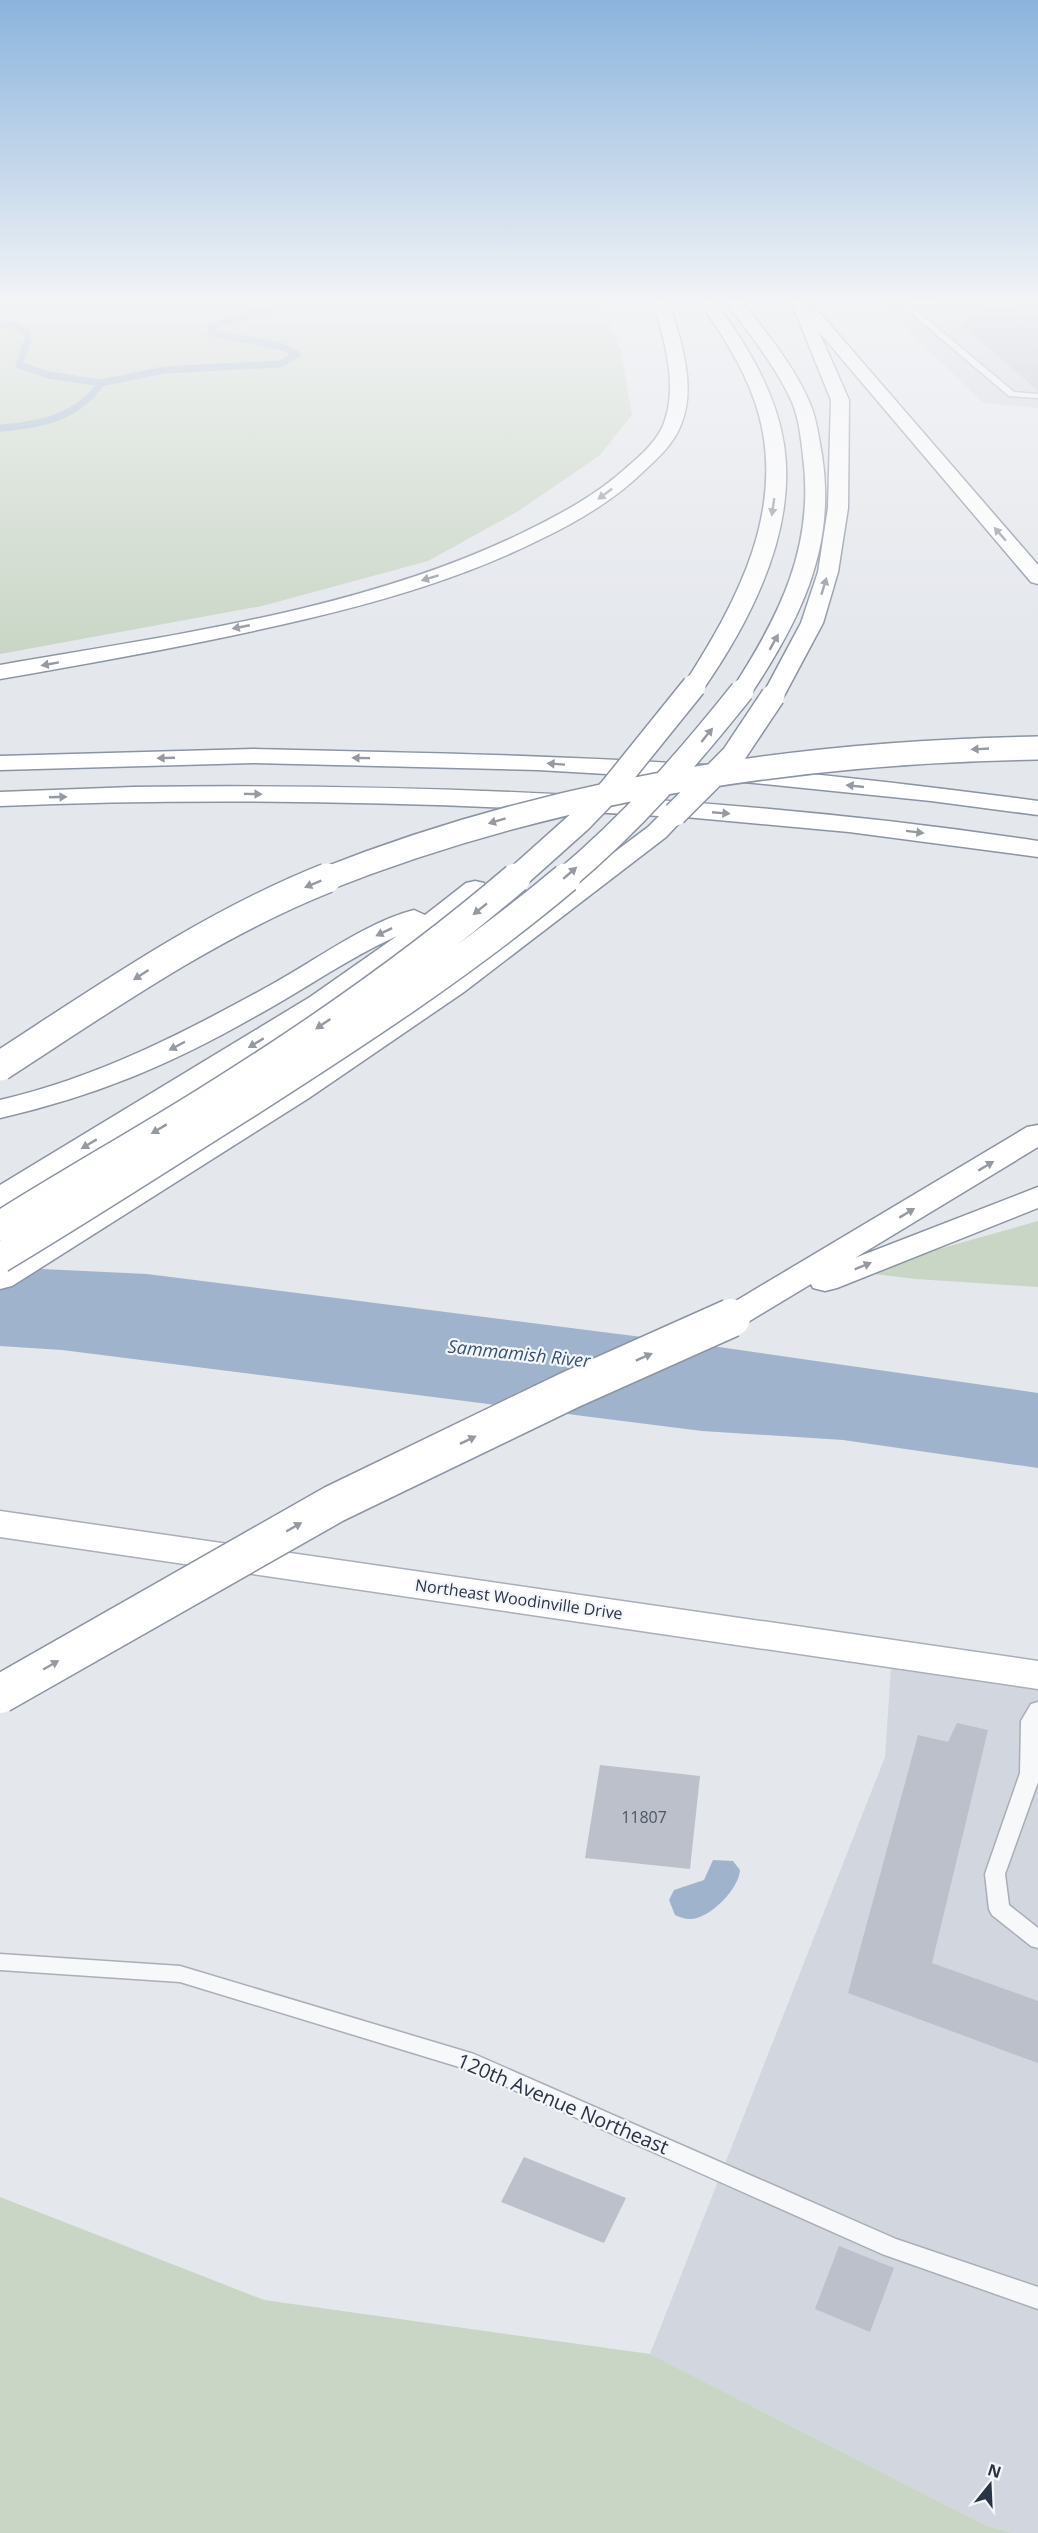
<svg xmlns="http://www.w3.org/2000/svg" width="1038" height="2533" font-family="'Open Sans',sans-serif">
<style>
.built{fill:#d2d6de}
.green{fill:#c9d6c5}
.water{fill:#9fb4cc}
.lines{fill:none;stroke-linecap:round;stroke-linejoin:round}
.stream{stroke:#9fb4cc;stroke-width:7}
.building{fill:#bbc0ca}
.lane-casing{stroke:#a9aeb7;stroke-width:3}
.secondary-casing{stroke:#a9aeb7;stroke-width:3}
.highway-casing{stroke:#8b94a3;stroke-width:3}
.lane{fill:#f7f8fa;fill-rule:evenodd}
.secondary{fill:#fff;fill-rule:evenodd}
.highway{fill:#fff;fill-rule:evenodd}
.highway-bridge-far2-casing{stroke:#8b94a3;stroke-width:26;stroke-linecap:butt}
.highway-bridge-far1-casing{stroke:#8b94a3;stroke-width:32;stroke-linecap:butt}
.highway-bridge-casing{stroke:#8b94a3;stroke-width:41;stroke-linecap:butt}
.highway-bridge-far2{stroke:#fff;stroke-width:23}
.highway-bridge-far1{stroke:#fff;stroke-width:29}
.highway-bridge{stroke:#fff;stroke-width:38}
.oneway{fill:#959aa2}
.labels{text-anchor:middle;stroke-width:4.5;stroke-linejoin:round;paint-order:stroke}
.street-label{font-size:16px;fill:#2b3445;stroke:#f4f6f9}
.near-number-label{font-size:16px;fill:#4f5766}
.water-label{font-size:18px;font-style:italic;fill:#34527a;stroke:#f4f6f9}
.near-street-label{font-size:20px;fill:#2b3445;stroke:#f4f6f9}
</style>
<rect width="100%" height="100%" fill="#e4e7ec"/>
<path class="built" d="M877,299h161v109l-55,-5z
M892,1654l146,21v858h-26l-27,-8 -335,-171 235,-597z"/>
<path class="green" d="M0,299h599l22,52 11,64 -32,40 -83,57 -89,49 -166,45 -262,48z
M1038,1221v66l-122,-8 -59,-7z
M0,2197l264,103 386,54 335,171 27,8h-1012z"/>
<path class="water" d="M0,1267l147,7 558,71 333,48v75l-195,-28 -141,-9 -640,-81 -62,-4z
M713,1860l20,1 7,9c-1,19 -31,50 -51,49 -4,0 -10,-2 -14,-4l-6,-15 5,-10 30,-10z"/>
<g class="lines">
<path class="stream" d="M0,324l13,1 13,6 2,8 -9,26 29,10 53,8c-24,35 -61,42 -101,45
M101,383l63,-13 117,-6 16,-10 -17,-8 -69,-13 1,-7 72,-21 1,-6"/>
</g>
<path class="building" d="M1038,304v87l-77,-67 32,-17z
M957,1723l31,7 -56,233 106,38v62l-190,-70 70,-258 30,7z
M600,1765l100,11 -10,93 -105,-11z
M524,2157l102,41 -22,45 -103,-41z
M839,2246l55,22 -24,64 -55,-23z"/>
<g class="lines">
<defs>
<path id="lane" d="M939,299h42l-4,2 -67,4 104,87 24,2v4l-29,-2 -110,-93z
M1038,1702v80l-33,92 4,31 29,23v20l-7,-2 -39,-31 -3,-6 -4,-35 35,-101 1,-52 10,-17z
M0,1954l180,12 294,88 422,185 142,48v22l-156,-55 -413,-184 -289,-88 -180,-12z"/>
<path id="secondary" d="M0,1511l1038,150v28l-1038,-152z"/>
<path id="highway" d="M652,299h16c12,39 30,88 12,128 -7,17 -21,30 -34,42 -31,31 -69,53 -109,72 -73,36 -151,59 -231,78 -101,24 -204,42 -306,60v-14c172,-30 364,-55 522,-132 37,-18 73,-37 104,-65 13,-11 28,-24 36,-40 18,-40 2,-90 -10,-129z
M697,299h16c32,43 63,92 71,146 13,87 -34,177 -82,246l-8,2 -8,-2 -3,-5c55,-85 107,-182 72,-284 -13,-38 -35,-71 -58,-103z
M724,299h16c26,34 55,67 71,107 6,15 8,33 11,49 14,91 -20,161 -69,236l-3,5 -8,2 -8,-2 -3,-5c48,-74 84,-144 72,-235 -2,-18 -4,-37 -11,-54 -17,-38 -44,-69 -68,-103z
M790,299h14l6,12 9,1 219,253v19l-7,-2 -212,-250 30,68 -1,108 -10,64 -15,51 -39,73 -3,5 -8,2 -8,-2 -3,-5 39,-73 17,-51 10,-64 3,-108z
M253,749c164,4 328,6 491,19 98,8 196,20 294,33v14l-107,-14 -187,-19 -206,-12 -285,-7 -253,7v-14z
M133,787c302,-4 606,9 905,54v16l-189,-25 -164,-15 -19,20 -202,155 -155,106 -297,188 -12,3v-24l287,-179 157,-106 204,-153 11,-11c-220,-14 -439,-19 -659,-10v-14z
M475,881l9,2 4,6 -4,6 -55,44 -99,70 -319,197 -11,3v-24l310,-188 87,-61c-49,22 -95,55 -143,81 -84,48 -159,79 -254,101v-18c99,-23 188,-69 276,-118 43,-24 91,-60 138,-72l11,5 41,-32z
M1038,1125v22l-183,111 183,-71v21l-201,80 -12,3 -12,-3 -2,-4 -68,41 -12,3 -12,-3 -5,-7 5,-7 308,-184z"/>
</defs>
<use href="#lane" class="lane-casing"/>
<use href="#secondary" class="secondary-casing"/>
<use href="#highway" class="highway-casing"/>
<use href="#lane" class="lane"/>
<use href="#secondary" class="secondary"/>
<use href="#highway" class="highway"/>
<defs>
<path id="highway-bridge-far2" d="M675,814l58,-58 40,-60
M323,880c229,-91 470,-128 715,-132
M514,880l66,-59 31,-32 83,-103
M564,880c68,-57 123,-120 178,-189"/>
<path id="highway-bridge-far1" d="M0,1066c105,-68 209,-141 327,-188
M0,1226c67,-42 136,-81 202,-122 110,-68 216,-142 314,-226
M0,1258c82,-49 162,-101 243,-152 111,-71 222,-143 323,-228"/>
<path id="highway-bridge" d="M0,1694l334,-190 238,-115 159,-71"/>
</defs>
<use href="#highway-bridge-far2" class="highway-bridge-far2-casing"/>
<use href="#highway-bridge-far1" class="highway-bridge-far1-casing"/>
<use href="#highway-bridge" class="highway-bridge-casing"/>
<use href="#highway-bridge-far2" class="highway-bridge-far2"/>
<use href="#highway-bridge-far1" class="highway-bridge-far1"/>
<use href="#highway-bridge" class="highway-bridge"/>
</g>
<defs><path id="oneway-solid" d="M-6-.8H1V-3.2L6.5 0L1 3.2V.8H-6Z" transform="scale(1.5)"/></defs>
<g class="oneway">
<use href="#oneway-solid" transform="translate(605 494) rotate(143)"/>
<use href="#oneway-solid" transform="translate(773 507) rotate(98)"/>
<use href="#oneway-solid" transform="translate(1000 534) rotate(-131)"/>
<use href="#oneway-solid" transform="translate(430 578) rotate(163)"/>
<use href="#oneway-solid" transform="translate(824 586) rotate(-73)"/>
<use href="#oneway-solid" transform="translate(241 627) rotate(169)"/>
<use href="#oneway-solid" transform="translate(774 642) rotate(-61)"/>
<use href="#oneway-solid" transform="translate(50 664) rotate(170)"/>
<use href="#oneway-solid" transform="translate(707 735) rotate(-51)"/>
<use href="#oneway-solid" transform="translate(980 749) rotate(177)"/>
<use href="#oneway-solid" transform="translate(166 758) rotate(178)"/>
<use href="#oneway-solid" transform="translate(361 758) rotate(-179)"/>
<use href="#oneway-solid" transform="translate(556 764) rotate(-176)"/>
<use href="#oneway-solid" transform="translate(855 786) rotate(-174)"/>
<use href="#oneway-solid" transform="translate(253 794) rotate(1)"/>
<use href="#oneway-solid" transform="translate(58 797) rotate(-2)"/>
<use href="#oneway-solid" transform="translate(721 813) rotate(5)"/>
<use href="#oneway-solid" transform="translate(497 821) rotate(163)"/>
<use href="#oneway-solid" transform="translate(915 832) rotate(7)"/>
<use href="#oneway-solid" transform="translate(570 873) rotate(-41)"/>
<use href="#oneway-solid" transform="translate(313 884) rotate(158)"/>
<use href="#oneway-solid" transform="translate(480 909) rotate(141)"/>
<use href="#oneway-solid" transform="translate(384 932) rotate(154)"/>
<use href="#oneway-solid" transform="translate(141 975) rotate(147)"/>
<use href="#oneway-solid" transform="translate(323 1024) rotate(146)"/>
<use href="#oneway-solid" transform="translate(256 1043) rotate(149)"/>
<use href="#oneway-solid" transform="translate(177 1046) rotate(152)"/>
<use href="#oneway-solid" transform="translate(159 1129) rotate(149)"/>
<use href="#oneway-solid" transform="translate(89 1144) rotate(149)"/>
<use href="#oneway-solid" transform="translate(986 1166) rotate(-31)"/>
<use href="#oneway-solid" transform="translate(907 1213) rotate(-31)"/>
<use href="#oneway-solid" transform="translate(863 1266) rotate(-22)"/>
<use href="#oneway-solid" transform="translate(644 1357) rotate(-24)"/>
<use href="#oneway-solid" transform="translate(468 1440) rotate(-26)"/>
<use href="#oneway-solid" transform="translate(294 1527) rotate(-30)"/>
<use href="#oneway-solid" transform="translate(51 1665) rotate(-30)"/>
</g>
<linearGradient id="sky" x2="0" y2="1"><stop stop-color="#8bb4dd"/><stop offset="0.46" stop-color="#f3f4f6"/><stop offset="1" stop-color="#f3f4f6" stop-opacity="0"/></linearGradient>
<rect width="1038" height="654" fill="url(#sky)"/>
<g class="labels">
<g class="street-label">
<text transform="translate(519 1599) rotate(8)" y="6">Northeast Woodinville Drive</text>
</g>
<g class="near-number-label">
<text x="644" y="1823">11807</text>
</g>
<g class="water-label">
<text transform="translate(519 1354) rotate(6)" y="6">Sammamish River</text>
</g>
<g class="near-street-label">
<text transform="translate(563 2104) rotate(23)" y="7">120th Avenue Northeast</text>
</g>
</g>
<g transform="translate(990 2485) rotate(18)" stroke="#f4f6f9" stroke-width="4.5" paint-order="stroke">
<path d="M0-4.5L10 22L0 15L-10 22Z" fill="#2b3445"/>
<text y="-9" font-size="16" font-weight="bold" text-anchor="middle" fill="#2b3445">N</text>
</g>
</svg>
